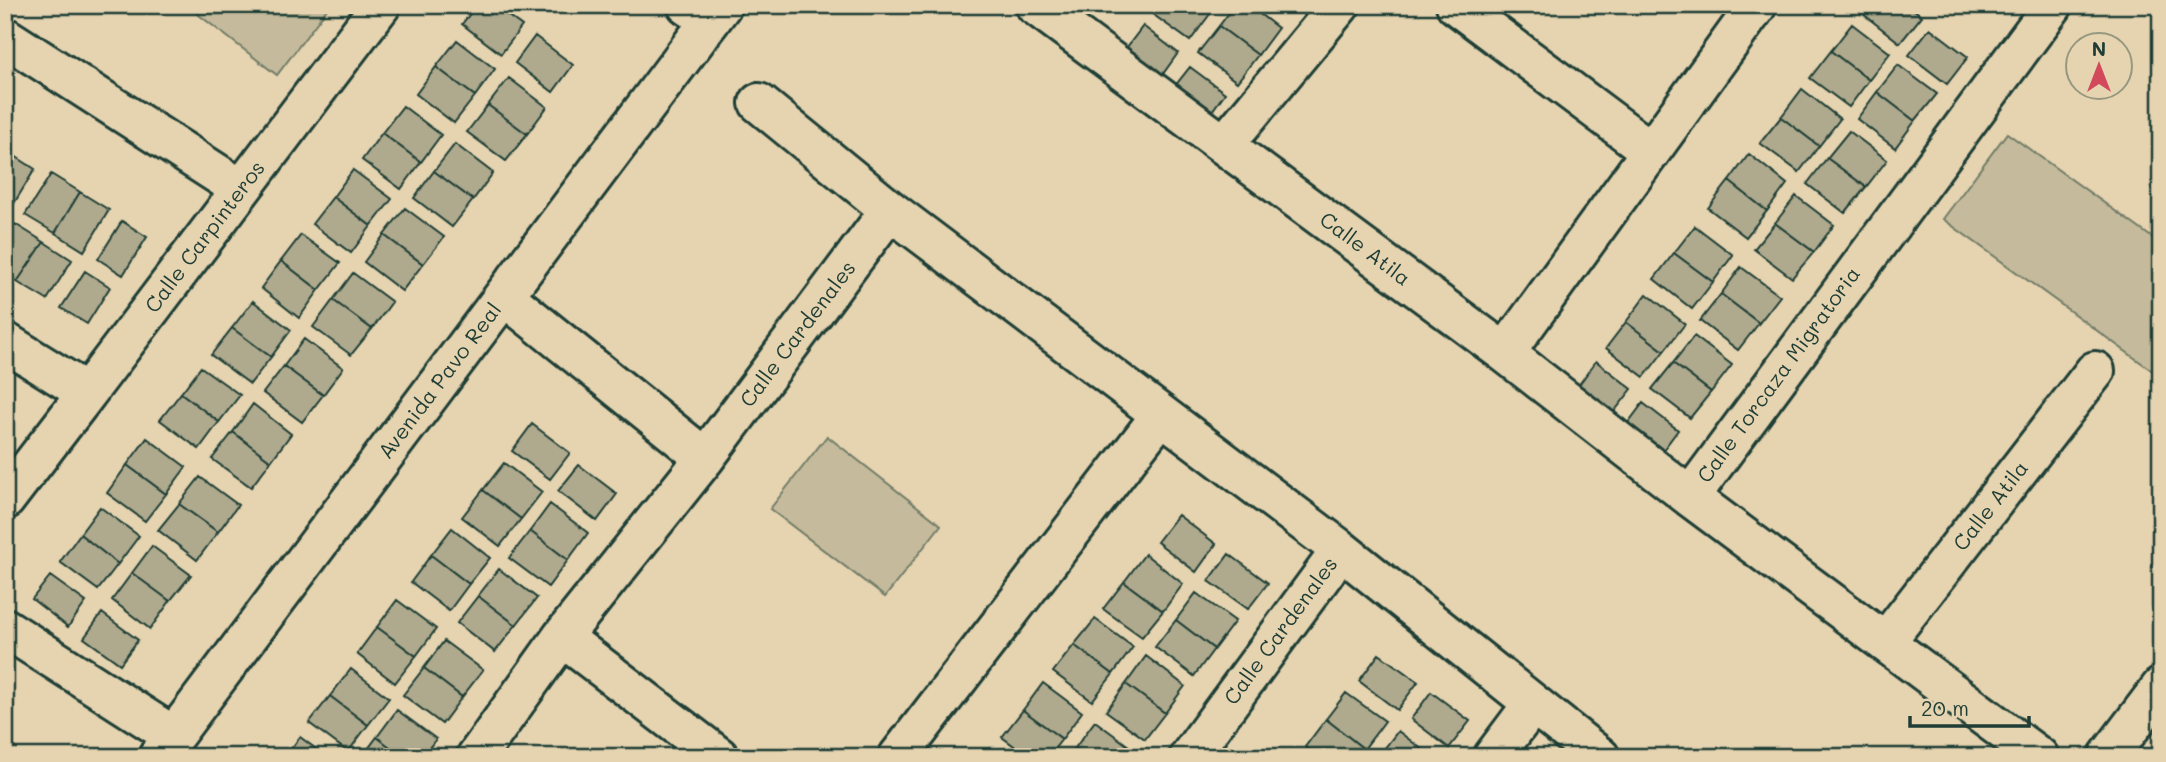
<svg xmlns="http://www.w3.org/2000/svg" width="2166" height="762" font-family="Mali,sans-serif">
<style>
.green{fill:#c5bb9c;stroke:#727c68;stroke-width:2}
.building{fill:#afaa8e;stroke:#1f3d34;stroke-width:2}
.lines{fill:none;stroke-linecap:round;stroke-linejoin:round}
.minor-casing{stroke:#1f3d34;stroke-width:44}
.tertiary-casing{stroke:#1f3d34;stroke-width:44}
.minor{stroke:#e6d4b1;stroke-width:38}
.tertiary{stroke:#e6d4b1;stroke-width:38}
.labels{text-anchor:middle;stroke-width:7;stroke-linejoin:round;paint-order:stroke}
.street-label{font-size:21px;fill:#1f3d34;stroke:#e6d4b1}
</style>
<rect width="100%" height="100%" fill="#e6d4b1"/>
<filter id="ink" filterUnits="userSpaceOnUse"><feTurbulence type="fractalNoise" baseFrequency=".0143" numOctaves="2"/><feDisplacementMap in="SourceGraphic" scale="14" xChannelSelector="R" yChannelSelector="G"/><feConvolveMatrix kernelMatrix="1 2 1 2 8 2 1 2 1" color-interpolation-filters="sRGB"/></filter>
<g filter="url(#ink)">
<path class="green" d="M186,5h144l-53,70z
M2007,133l154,111v133l-218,-158z
M827,436l114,89 -56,72 -115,-88z"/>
<path class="building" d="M477,5h16l29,21 -21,28 -39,-30z
M1157,5h42l11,9 -20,27 -39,-28z
M1199,5h18l-7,9z
M1235,5h13l30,23 -20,27 -39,-29z
M1869,5h39l14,11 -22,27 -38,-30z
M1852,24l38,29 -21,27 -38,-29z
M1143,26l35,27 -18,25 -36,-27z
M1219,26l39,29 -21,27 -39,-29z
M1930,28l38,29 -21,27 -38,-29z
M535,36l38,29 -20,27 -38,-29z
M457,40l38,29 -20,27 -39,-29z
M1831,51l38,29 -20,27 -39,-29z
M1898,65l39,29 -22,27 -38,-29z
M436,67l39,29 -21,27 -38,-29z
M1190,67l35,26 -18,25 -36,-27z
M509,78l38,29 -20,27 -39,-29z
M1802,89l38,30 -21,27 -38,-29z
M1877,92l38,29 -20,27 -38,-29z
M488,105l39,29 -21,27 -39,-29z
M403,106l38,29 -20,27 -39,-29z
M1781,117l38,29 -20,26 -39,-29z
M1849,131l38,29 -21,27 -39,-29z
M382,133l39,29 -20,27 -39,-29z
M455,144l38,29 -20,27 -39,-29z
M7,151l28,18 -25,41 -5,-3z
M1749,154l38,30 -20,27 -38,-30z
M1827,158l39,29 -21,26 -38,-29z
M353,170l39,29 -21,27 -38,-29z
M434,171l39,29 -21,27 -38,-29z
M51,174l29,18 -25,41 -30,-18z
M1729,181l38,30 -21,26 -38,-29z
M80,192l29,18 -25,41 -29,-18z
M1796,196l38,29 -20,27 -39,-29z
M333,197l38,29 -20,27 -39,-29z
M405,208l39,29 -21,27 -39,-29z
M122,221l25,16 -24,38 -25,-16z
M1775,223l39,29 -22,26 -38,-29z
M15,224l29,18 -27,40 -12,-7v-36z
M1695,226l38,29 -20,27 -39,-29z
M301,235l39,28 -21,27 -38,-29z
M384,235l39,29 -21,27 -38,-29z
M44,242l28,18 -25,40 -30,-18z
M1674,253l39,29 -21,27 -38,-30z
M281,261l38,29 -20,28 -38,-30z
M1741,267l39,29 -21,27 -38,-29z
M85,271l25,16 -23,37 -26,-16z
M353,273l39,29 -20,27 -39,-29z
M1647,294l38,30 -21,27 -38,-29z
M1721,294l38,29 -21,27 -38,-29z
M333,300l39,29 -21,26 -38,-28z
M253,301l38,29 -20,27 -39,-29z
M1626,322l38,29 -20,26 -38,-29z
M232,328l39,29 -21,27 -39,-29z
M1694,336l38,29 -21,27 -38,-29z
M304,339l39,29 -20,27 -39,-29z
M1596,361l36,28 -19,24 -35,-27z
M1673,363l38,29 -21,26 -38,-29z
M284,366l39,29 -21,27 -39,-29z
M201,367l39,28 -21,27 -38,-29z
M181,393l38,29 -20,27 -39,-29z
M1643,403l35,27 -18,24 -35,-27z
M253,404l38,30 -20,27 -38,-29z
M532,424l38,29 -20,26 -38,-28z
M233,432l38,29 -20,26 -39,-28z
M147,438l39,29 -20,27 -39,-29z
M504,463l38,29 -21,27 -38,-29z
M127,465l39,29 -21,27 -38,-28z
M579,465l38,29 -20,27 -39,-30z
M200,477l38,28 -20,27 -39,-28z
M483,490l38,29 -21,27 -38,-29z
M179,504l39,28 -21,28 -39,-30z
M550,504l38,29 -20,27 -38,-29z
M100,507l39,29 -21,28 -38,-30z
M1178,515l38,29 -20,28 -39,-30z
M452,528l38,30 -21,26 -38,-29z
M530,531l38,29 -20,27 -39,-29z
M80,534l38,30 -20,26 -38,-28z
M152,546l39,29 -21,26 -38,-28z
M1145,554l38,30 -20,27 -39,-29z
M1229,554l39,29 -20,26 -39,-28z
M431,555l38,29 -20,27 -38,-29z
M499,569l38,29 -21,27 -38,-29z
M132,573l38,28 -20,28 -38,-29z
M50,576l36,26 -18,25 -36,-28z
M1124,582l39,29 -21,26 -39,-28z
M1196,593l39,28 -21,28 -38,-29z
M478,596l38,29 -21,27 -38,-29z
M397,600l39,29 -20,27 -39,-29z
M102,613l36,27 -18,24 -36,-26z
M1095,619l38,28 -20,27 -39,-29z
M1176,620l38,29 -20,27 -39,-29z
M377,627l39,29 -21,27 -38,-29z
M444,641l39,29 -21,27 -38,-29z
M1074,645l39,29 -21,27 -39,-29z
M1379,654l39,28 -21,28 -38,-29z
M1146,656l39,30 -20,27 -39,-29z
M424,668l38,29 -20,27 -39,-29z
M351,669l38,29 -21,27 -38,-29z
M1043,683l39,29 -20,27 -39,-29z
M1126,684l39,29 -20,26 -39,-28z
M1431,692l39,29 -21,27 -38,-29z
M1346,693l39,28 -21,28 -38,-30z
M330,696l38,29 -20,27 -39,-29z
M397,710l39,29 -14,18h-19l-26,-20z
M1023,710l39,29 -14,18h-19l-27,-20z
M1326,719l38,30 -6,8h-39l-14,-10z
M1095,721l39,29 -5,7h-43l-11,-9z
M1398,731l34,26h-54z
M300,737l27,20h-42z
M377,737l26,20h-41z
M1075,748l11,9h-18z"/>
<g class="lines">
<defs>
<path id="minor" d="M687,5l23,16
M1035,5l470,348 185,144
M1456,5l195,146
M5,37l236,152
M759,103l131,107 451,340 259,207
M1224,145l116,-140
M504,296l201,162
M5,342l82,51 294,-388
M1505,353l252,-348
M5,500l82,-107
M562,637l157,120
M1886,641l209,-270
M476,757l86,-120 143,-179 185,-248
M898,757l263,-342
M1189,757l152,-207
M1493,757l39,-52
M2039,757l-349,-260 363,-492
M2108,757l53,-70"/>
<path id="tertiary" d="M5,628l167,107
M158,757l564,-752"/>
</defs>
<use href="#minor" class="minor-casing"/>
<use href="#tertiary" class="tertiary-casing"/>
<use href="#minor" class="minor"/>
<use href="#tertiary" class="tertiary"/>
</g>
</g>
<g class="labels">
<g class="street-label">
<text transform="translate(205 237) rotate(-53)" y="7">Calle Carpinteros</text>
<text transform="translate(1365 249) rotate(37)" y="7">Calle Atila</text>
<text transform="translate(798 334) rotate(-53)" y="7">Calle Cardenales</text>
<text transform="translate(1779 375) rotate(-54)" y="7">Calle Torcaza Migratoria</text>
<text transform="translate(440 381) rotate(-53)" y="7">Avenida Pavo Real</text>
<text transform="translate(1991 506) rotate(-52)" y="7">Calle Atila</text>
<text transform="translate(1281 631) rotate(-54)" y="7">Calle Cardenales</text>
</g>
</g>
<rect width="2166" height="762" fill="none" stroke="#e6d4b1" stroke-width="28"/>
<rect x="14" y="14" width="2138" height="734" fill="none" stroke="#1f3d34" stroke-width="2.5" filter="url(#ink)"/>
<g transform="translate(2099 66)"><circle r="33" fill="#e6d4b1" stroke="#96987f" stroke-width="2"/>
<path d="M0-5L12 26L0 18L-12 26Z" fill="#d1495b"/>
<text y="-10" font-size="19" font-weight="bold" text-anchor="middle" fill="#1f3d34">N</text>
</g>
<path d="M1910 716v10h119v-10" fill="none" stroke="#1f3d34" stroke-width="3.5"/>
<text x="1921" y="716" font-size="21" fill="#1f3d34" stroke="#e6d4b1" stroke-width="5" paint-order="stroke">20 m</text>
</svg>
